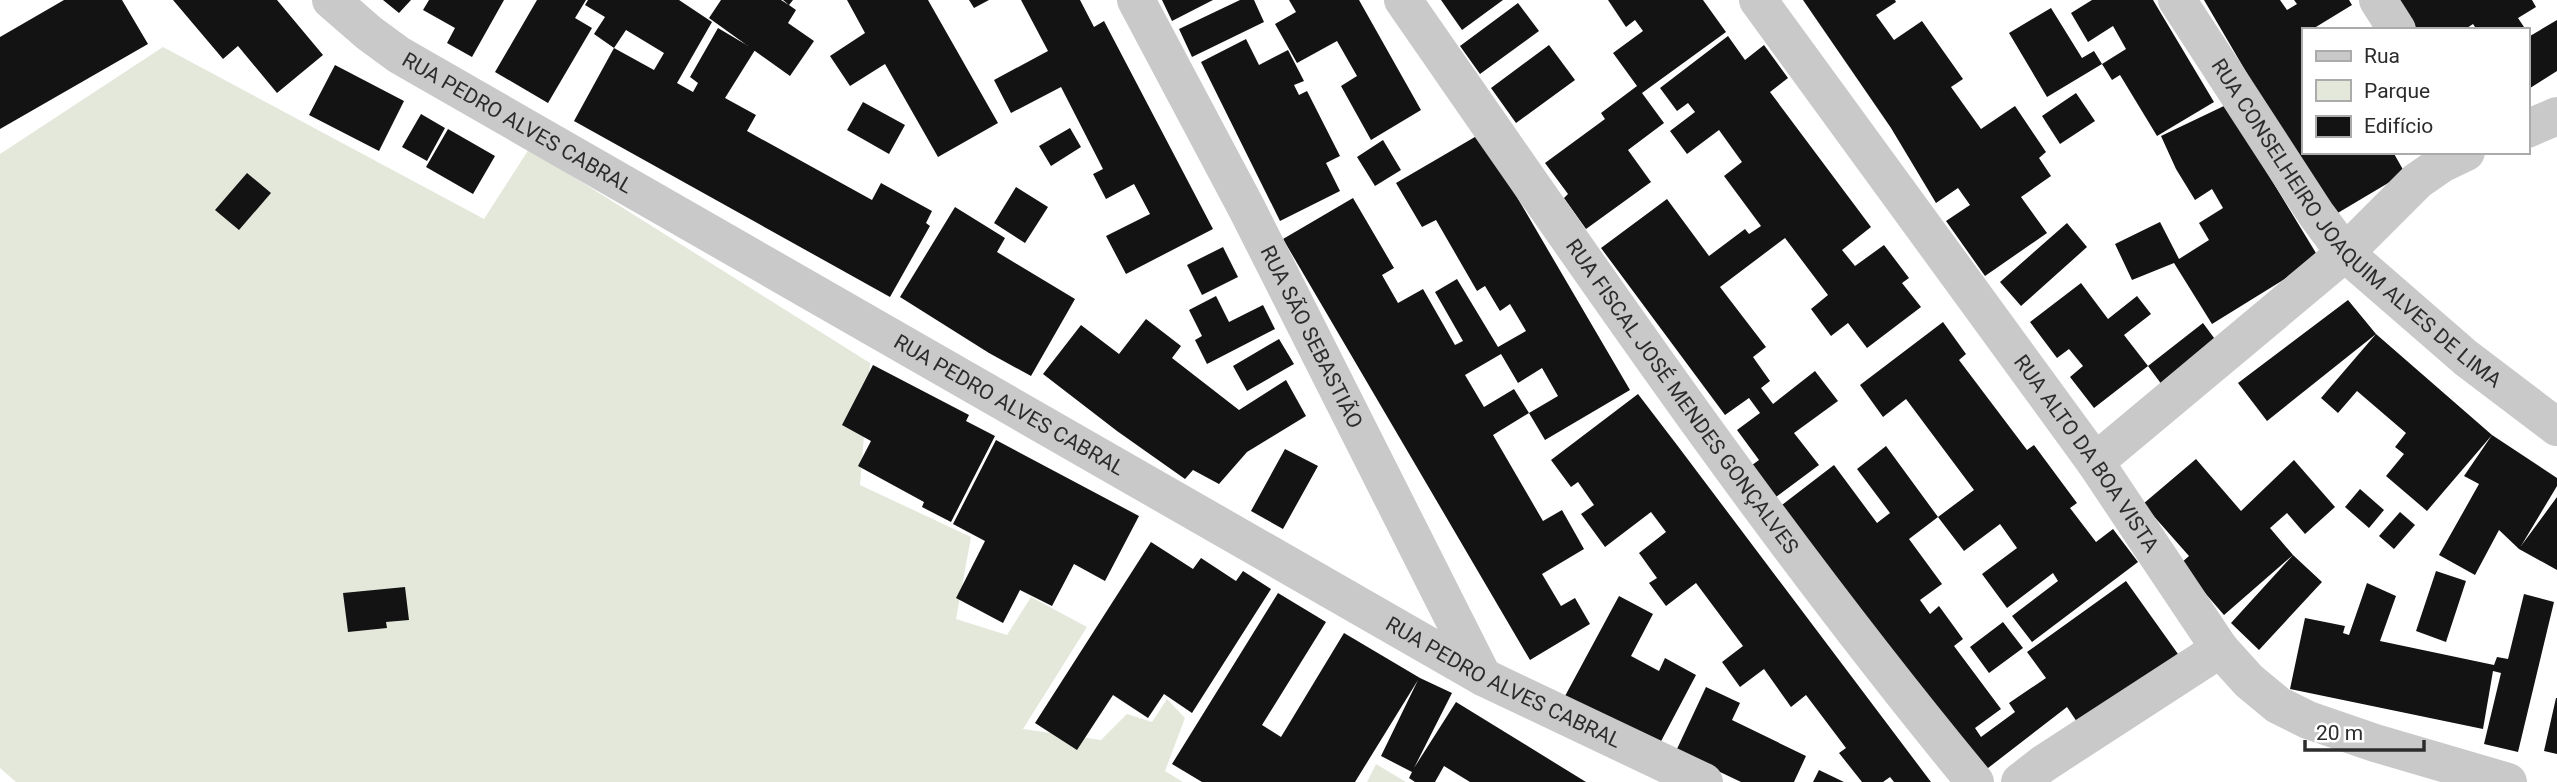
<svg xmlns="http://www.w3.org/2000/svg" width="2557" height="782" font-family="Roboto,sans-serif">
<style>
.green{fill:#e3e8db}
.building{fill:#131313}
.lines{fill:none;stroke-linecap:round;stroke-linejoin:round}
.minor{stroke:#c9c9c9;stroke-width:38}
.labels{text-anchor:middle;stroke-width:7;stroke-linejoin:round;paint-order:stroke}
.street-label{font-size:21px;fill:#2c2c2c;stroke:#fff}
</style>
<rect width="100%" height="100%" fill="#fff"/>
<path class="green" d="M163,47l321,172 45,-70 341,214 -10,122 111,52 -15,82 51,16 24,-38 56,30 -64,102 78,11 26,-26 25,8 15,-23 18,19 -20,53 18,11h-1167l-16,-14v-614z
M1376,764l30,18h-39z"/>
<path class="building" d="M64,0h58l26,44 -148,85v-92z
M173,0h104l46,55 -46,38 -39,-47 -15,13z
M383,0h28l-12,13z
M429,0h75l-32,57 -25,-14 8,-15 -32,-18z
M537,0h49l-11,18 17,10 -44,75 -53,-31z
M588,0h91l33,22 -35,61 16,9 5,-9 -8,-6 28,-49 37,22 -30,48 31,17 -9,16 125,69 9,-17 51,28 -6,12 4,3 -40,71 -316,-176 40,-73 40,22 10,-17 -38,-23 -12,18 -20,-14 11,-17 -20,-12z
M721,0h60l8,5 -6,-5h10l-4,5 7,5 -8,13 26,18 -24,35 -81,-58z
M847,0h81l70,123 -60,34 -53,-93 -35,22 -20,-30 35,-23z
M969,0h20l-15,8z
M1021,0h59l14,27 10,-6 109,208 -87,45 -20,-38 44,-22 -16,-30 -28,15 -13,-25 10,-5 -42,-82 -50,26 -17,-33 54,-29z
M1162,0h51l-41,21z
M1240,0h14l10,22 -72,35 -13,-28z
M1289,0h70l62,110 -50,30 -30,-54 16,-10 -20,-35 -40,22 -22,-39 21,-12z
M1441,0h62l-41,30z
M1608,0h95l23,32 -84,61 22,30 -36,27 23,32 -65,47 -22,-31 4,-4 -23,-31 60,-44 -4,-6 36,-27 -24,-33 30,-22 -8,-11 -9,7z
M1803,0h92l1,2 -20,13 18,25 28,-19 41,58 -12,8 30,42 34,-23 31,46 -7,6 12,18 -30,21 26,36 -62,43 -39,-55 24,-16 -12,-17 -22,15 -45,-75z
M2092,0h61l61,102 -57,34 -37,-61 -8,5 -10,-16 24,-15 -13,-23 -25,16 -17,-29z
M2204,0h76l7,10 10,-6 -3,-4h55l3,5 -41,25h-8l-2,6 2,4v112h90l12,21 -74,44z
M2393,0h139l4,7 -18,11 8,12h-49l-4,-6 -9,6h-53z
M1518,3l21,28 -59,43 -20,-28z
M2051,8l31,50 12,-7 8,13 -55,33 -38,-64z
M2557,20v51l-30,19v-58l3,4z
M1728,36l17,24 19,-15 24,33 -18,14 101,135 -29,23 13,16 29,-21 25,33 -7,5 19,24 -54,41 -19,-25 -17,13 -20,-27 17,-14 -43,-57 -65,49 46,60 -13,10 17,24 -9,7 12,16 42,-33 23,30 -44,32 25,32 -47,35 -24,-32 11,-8 -22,-30 23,-17 -11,-15 -24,17 -124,-167 66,-49 42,57 36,-27 4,5 12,-8 -37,-50 18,-14 -23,-32 -32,24 -17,-23 25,-19 -7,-9 -11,8 -17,-23z
M1246,39l13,26 29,-15 16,31 -10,4 5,10 8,-4 33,65 -14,7 14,28 -60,30 -79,-159z
M1549,45l26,35 -59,43 -25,-35z
M335,65l69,36 -25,50 -70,-36z
M2076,93l19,28 -35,23 -18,-28z
M863,102l42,23 -16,29 -42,-24z
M2226,105l93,153 -107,66 -38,-61 -42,17 -17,-36 45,-22 19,37 30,-19 -10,-17 24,-15 -11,-19 -17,11 -19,-31 -15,-33z
M421,114l24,14 -18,33 -25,-14z
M1070,128l11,19 -30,19 -12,-20z
M448,129l47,27 -22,38 -47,-27z
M1480,134l150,256 -85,50 -16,-27 29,-17 -16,-28 -24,15 -17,-29 -36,21 19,32 30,-18 15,24 -36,22 50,86 19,-11 22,39 -42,25 19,32 14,-8 15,26 -60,36 -247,-421 70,-41 41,70 -12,7 16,28 25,-14 32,56 8,-4 -28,-49 22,-13 41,68 28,-16 -16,-27 -10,7 -15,-25 -8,5 -41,-71 -14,7 -26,-44z
M1383,140l18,30 -26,16 -18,-29z
M247,173l24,20 -32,37 -24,-20z
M1016,187l32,20 -23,36 -31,-20z
M955,207l50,31 -8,14 78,47 -44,77 -42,-23 -89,-56z
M2067,223l20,24 -66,59 -21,-24z
M1223,247l15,30 -36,18 -15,-30z
M2081,283l27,36 29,-23 14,18 -27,21 24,31 -54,42 -24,-31 13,-11 -14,-17 -12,9 -27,-36z
M1216,296l13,26 34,-17 12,24 -68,35 -12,-24 7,-4 -13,-26z
M2348,300l28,34 116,101 -65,76 -41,-35 18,-22 -9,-7 11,-14 -49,-42 -19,22 -17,-15 55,-64 -109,87 -29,-38z
M1146,319l35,27 -9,12 67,52 47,-30 20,36 -59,36 -28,32 -26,-14 -8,9 -68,-48 -74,-57 38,-49 38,29z
M1943,322l23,32 -7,6 68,90 7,-5 43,58 -7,5 26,34 17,-13 25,33 -106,80 -20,-26 46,-35 -5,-8 -46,35 -25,-34 35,-26 -17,-24 -36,27 -26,-34 36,-27 -68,-91 -23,18 -23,-32z
M2203,323l17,23 -55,43 -17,-23z
M1279,339l15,25 -47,27 -14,-25z
M873,365l96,50 -3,6 29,15 -44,86 -29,-15 2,-5 -66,-36 13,-25 -29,-16z
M1638,394l39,51 254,337h-37l-4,-5 -7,5h-21l-23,-29 7,-5 -40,-53 -15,12 -27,-38 -24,18 -18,-25 21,-16 -47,-63 -30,23 -17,-23 8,-5 -18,-25 27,-21 -15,-20 -46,35 -24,-33 13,-9 -16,-23 -7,5 -20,-27z
M2492,435l65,43v8l-36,60 36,-49v73l-38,-21 -20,-19 -24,45 -36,-20 40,-71 -15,-8z
M996,440l143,76 -34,65 -31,-17 -22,42 -32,-16 -17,33 -47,-25 29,-57 -32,-17z
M1886,446l52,71 -29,22 33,45 -22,16 10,14 9,-8 24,33 -9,7 47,63 -26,19 6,9 34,-25 -6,-9 37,-25 -19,-26 99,-71 52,73 -99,71 -12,-18 -88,68 -201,-267 56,-43 43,58 13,-10 -33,-44z
M1285,449l33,17 -35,63 -32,-18z
M2196,459l45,52 53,-51 41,47 -30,27 -18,-21 -17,15 23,27 -69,60 -44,-51 9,-8 -46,-52z
M2360,489l24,21 -15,18 -24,-21z
M2400,512l15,13 -21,24 -15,-13z
M1151,542l42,27 8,-11 35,23 7,-10 28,18 -79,124 -28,-19 -16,24 -35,-23 -36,55 -42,-27z
M2293,555l29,27 -63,68 -28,-27z
M2436,571l30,10 -20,61 -30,-11z
M2367,583l29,13 -16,45 114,24 3,-8 11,2 16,-65 30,8 -36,150 -34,-8 17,-71 -8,-2 -10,58 -193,-40 15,-71 40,8 -2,7 6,2z
M405,587l4,33 -23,2 1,6 -39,4 -5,-39z
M1278,593l48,29 -64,103 19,12 63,-104 76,45 32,15 -38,75 42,-66 130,80h-116l-26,-16 -9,16h-20l-6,-4 3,-6 -31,-16 37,-76 -63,102h-153l-30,-18z
M1619,596l34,18 -22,42 28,15 6,-13 31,17 -38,72 -93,-51z
M2003,622l20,26 -34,25 -19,-26z
M1706,687l34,16 -8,17 74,36 -12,26h-53l-65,-31z
M2556,698h1v56l-13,-3z
M1819,770l25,12h-31z"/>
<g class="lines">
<g class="minor">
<path id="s1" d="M331,0l38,33 30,22 1084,622 221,105"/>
<path id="s2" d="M1136,0l111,209 236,468"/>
<path id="s3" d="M1403,0c184,265 366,533 572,782"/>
<path id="s4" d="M1758,0l337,462 125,187 29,32 29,24 30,15 67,23 133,39"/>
<path id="s5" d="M2177,0l139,214 29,39 121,105 91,69"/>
<path d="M2378,0l19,30"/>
<path d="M2527,129l30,-13"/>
<path d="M2095,462l250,-209 72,-72 26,-18 23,-11"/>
<path d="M2020,782l23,-18 177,-115"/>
</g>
</g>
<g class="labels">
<g class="street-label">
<text dy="7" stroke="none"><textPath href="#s1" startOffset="224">RUA PEDRO ALVES CABRAL</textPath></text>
<text dy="7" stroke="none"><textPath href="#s5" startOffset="289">RUA CONSELHEIRO JOAQUIM ALVES DE LIMA</textPath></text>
<text dy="7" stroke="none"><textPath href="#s2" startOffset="380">RUA SÃO SEBASTIÃO</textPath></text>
<text dy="7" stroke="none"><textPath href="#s3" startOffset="485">RUA FISCAL JOSÉ MENDES GONÇALVES</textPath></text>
<text dy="7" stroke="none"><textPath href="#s1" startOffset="791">RUA PEDRO ALVES CABRAL</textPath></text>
<text dy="7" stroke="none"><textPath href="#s4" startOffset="560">RUA ALTO DA BOA VISTA</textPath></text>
<text dy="7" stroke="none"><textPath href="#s1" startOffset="1358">RUA PEDRO ALVES CABRAL</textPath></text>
</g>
</g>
<rect x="2302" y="28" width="228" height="126" fill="#ffffff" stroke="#ababab" stroke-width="2"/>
<rect x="2316" y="51" width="35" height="10" fill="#c9c9c9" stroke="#ababab" stroke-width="2"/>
<text x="2364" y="63" font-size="21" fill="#2c2c2c">Rua</text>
<rect x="2316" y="80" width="35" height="21" fill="#e3e8db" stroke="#ababab" stroke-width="2"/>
<text x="2364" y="98" font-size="21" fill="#2c2c2c">Parque</text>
<rect x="2316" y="116" width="35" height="21" fill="#131313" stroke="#ababab" stroke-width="2"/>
<text x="2364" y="133" font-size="21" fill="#2c2c2c">Edifício</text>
<path d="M2305 740v10h119v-10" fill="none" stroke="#2c2c2c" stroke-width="3.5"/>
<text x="2316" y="740" font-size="21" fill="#2c2c2c" stroke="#ffffff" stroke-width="5" paint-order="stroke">20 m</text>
</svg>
